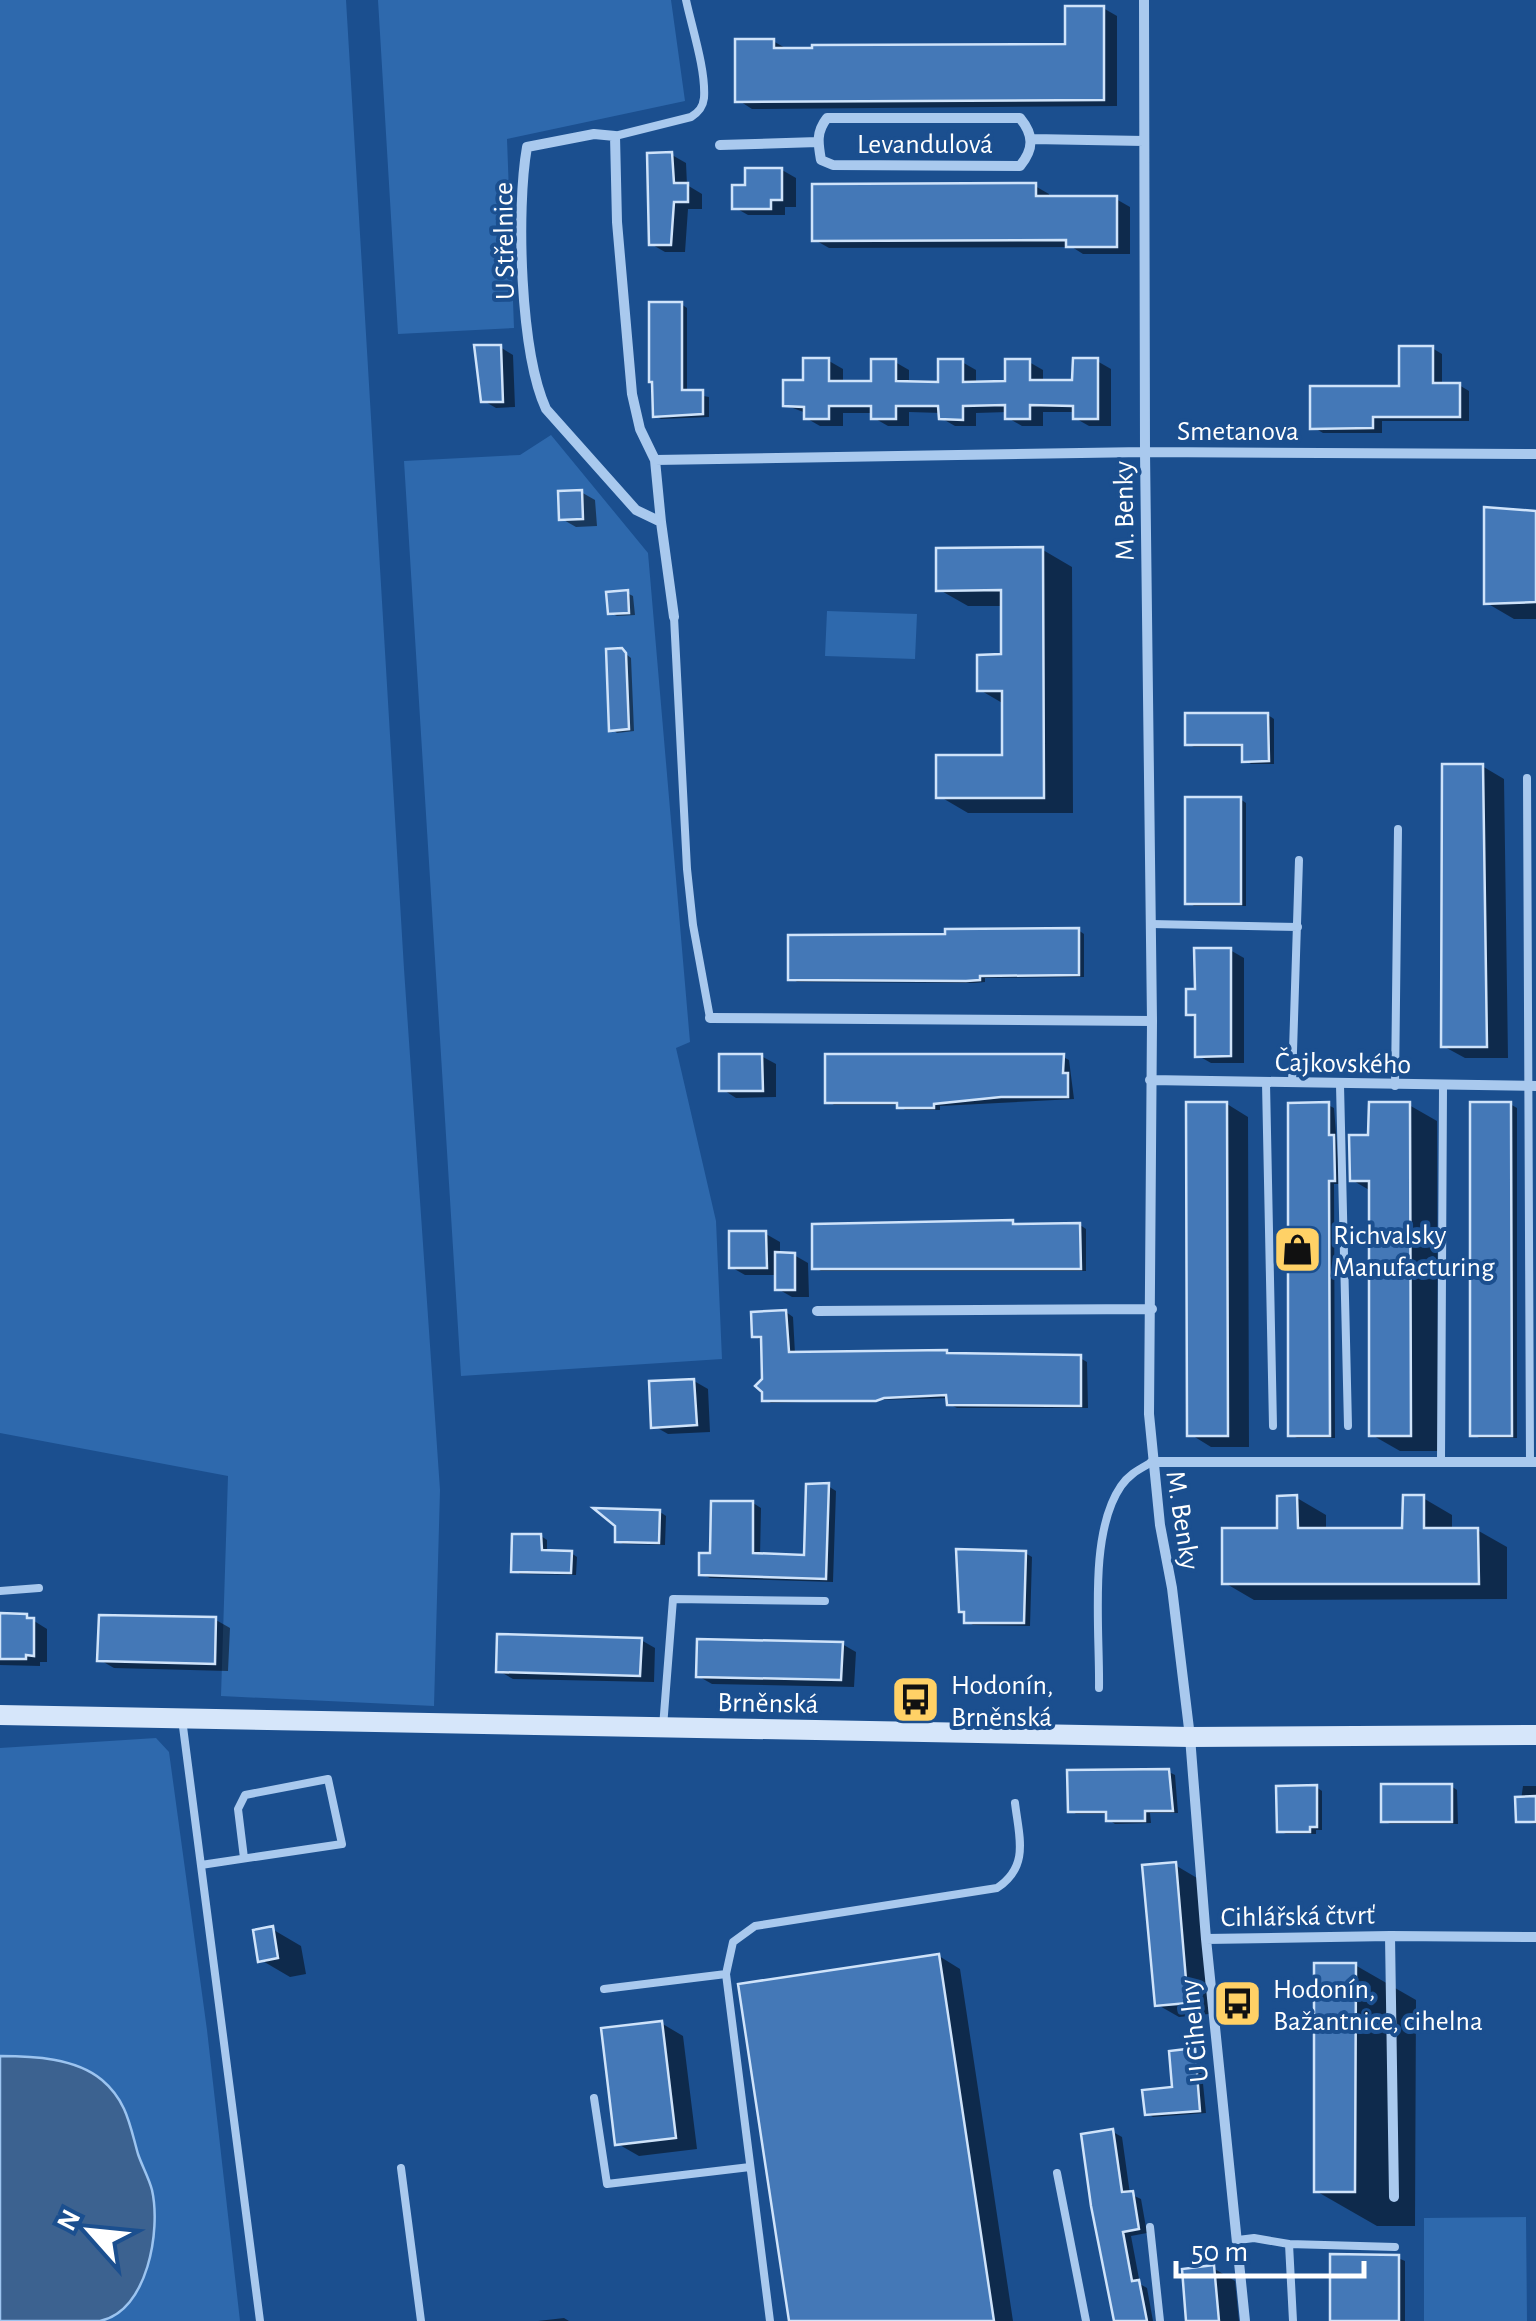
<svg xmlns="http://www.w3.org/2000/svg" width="1536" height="2321" font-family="'Alegreya Sans',sans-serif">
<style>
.green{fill:#2e69ad}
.water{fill:#3c6290;stroke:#9cc4f0;stroke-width:2.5}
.shadow{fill:#0007}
.building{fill:#4478b7;stroke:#cfe3fa;stroke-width:2.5}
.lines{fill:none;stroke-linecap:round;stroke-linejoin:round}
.service{stroke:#a9c9ee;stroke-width:8}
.minor{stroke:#a9c9ee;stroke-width:10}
.secondary{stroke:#d6e6fa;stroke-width:20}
.labels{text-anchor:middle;stroke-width:8;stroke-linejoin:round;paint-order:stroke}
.street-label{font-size:28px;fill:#fff;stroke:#1b4f8f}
.poi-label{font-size:28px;fill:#fff;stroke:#1b4f8f;text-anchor:start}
</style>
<rect width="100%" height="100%" fill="#1b4f8f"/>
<path class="green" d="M0,0h346l58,969 36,521 -6,216 -213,-10 7,-220 -228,-43z
M378,0h293l14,101 -178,38 7,189 -116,6z
M551,435l97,118 42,489 -14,6 40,173 6,138 -261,17 -57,-915 116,-6z
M827,611l90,3 -2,45 -90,-3z
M156,1738l13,14 38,278 33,291h-240v-573z
M1526,2217l1,104h-103v-103z"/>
<path class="water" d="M0,2056c33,0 76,2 102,24 25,21 28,46 36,74 4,12 11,24 14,36 9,40 -4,121 -52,131 -25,0 -73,0 -100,0z"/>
<path class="shadow" d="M1103,8l14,8v90l-365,3 -14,-9 35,-59 14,8 281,-3z
M672,155l14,8 1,22 15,9v15h-14l-3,43h-20l-14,-8z
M782,170l14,8v29h-11v8h-37l-14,-8 14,-19z
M1035,186l14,8v5h67l14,8v47h-47l-11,-7 -243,1 -14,-8z
M681,304l6,4v85l22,4v20l-48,2 -6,-3z
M500,347l13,8 2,52 -19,1 -12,-7z
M1432,348l10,6v31h17l10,6v30h-87v12h-59l-10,-6 89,-39z
M829,361l14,8v15h30l22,-22 14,8v14h32l21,-22 14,8v14l32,-1 21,-21 14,8v12h32l22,-21 14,8v57h-22l-14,-8v-6h-32v14h-21l-14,-8v-6l-32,1v13h-21l-14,-8v-5l-32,-1v14h-21l-14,-8v-5h-31v13h-23l-14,-8v-5l-21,-8z
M581,492l14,8 2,26 -21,1 -14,-8z
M1486,510h50v109h-22l-29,-17z
M1043,550l29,17 1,246h-105l-29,-17 65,-39v-53l-24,-14 24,-33v-51h-36l-30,-17z
M627,593l6,3 2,19 -18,1 -7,-3z
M622,651l9,7 3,73 -17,2 -6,-4z
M1268,715l6,4v45h-23l-6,-4v-13h-51l-7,-3z
M1482,766l22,13 4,279h-43l-22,-12z
M1240,799l6,4v103h-52l-6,-4z
M1078,930l6,4v43l-99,1v4l-11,1 -177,-1 -6,-4 156,-41z
M1230,950l14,8v105h-33l-14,-8v-36l-9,-5 9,-22z
M761,1056l15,8v33l-40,1 -14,-9z
M1063,1057l6,3 5,39 -134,7v4h-35l-6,-5h-65l-6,-4z
M1227,1104l21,13 1,330h-38l-21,-13z
M1510,1104l7,4v330h-38l-6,-4z
M1328,1105l6,3 6,76h-6l1,254h-38l-6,-3z
M1409,1105l28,16 1,330h-38l-28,-16 -1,-244 -19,-11 19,-43z
M1013,1223l6,3 61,-1 6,4v42h-265l-6,-3z
M766,1234l14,8v13h14l14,8 1,34h-17l-14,-8v-14h-33l-14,-8z
M786,1312l7,5 2,37 285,4 7,4 1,46h-131l-8,-4v-6l-178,5 -7,-4 -3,-59 -7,-4z
M694,1381l14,8 2,43 -42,2 -14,-8z
M828,1486l8,5 -3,91 -123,-4 -8,-4 51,-71 8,5 -1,48 47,1z
M1297,1498l29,17v16h79l18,-33 29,17v15h25l30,17v52l-253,1 -29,-17 54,-53z
M660,1512l6,4 -1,29 -42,-1 -6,-3v-16z
M541,1536l6,4v13h24l6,4 -1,18 -56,-1 -6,-4z
M1025,1553l7,4 -2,69 -57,-1 -7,-4z
M0,1616h26l21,13v33h-7v4l-40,-1z
M216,1620l14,8 -2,43 -114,-3 -14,-8z
M641,1640l14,8 -1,34 -141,-3 -14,-8z
M842,1644l14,8 -2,35 -142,-3 -14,-8z
M1169,1772l6,3 3,38h-28l1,10 -36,1 -6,-4v-6h-33l-6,-4z
M1451,1786l6,4 1,34h-68l-6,-3z
M1523,1786h13v38l-18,-3z
M1316,1787l6,4v39h-6v4h-30l-7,-3z
M1175,1865l22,13 12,136 -30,3 -21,-12z
M272,1929l29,17 5,28 -16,3 -29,-17z
M939,1956l21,13 53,352h-222z
M1355,1965l61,35 -1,226h-38l-61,-35z
M661,2023l22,13 14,113 -58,7 -21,-12z
M1194,2051l6,3 6,59 -53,4 -6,-3 28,-25z
M1113,2132l9,5 8,57 11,5 6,34 -16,3 9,48 7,4 6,33h-36z
M1398,2258l7,3v60h-73z
M1213,2268l22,13 4,40h-50z
M564,2318l5,3h-31z"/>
<path class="building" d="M1065,6h39v94l-369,2v-63h39v9h38v-3l253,-1z
M672,152l2,31h14v19h-14l-3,43h-22l-2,-92z
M745,168h37v32h-11v9h-39v-24h13z
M1036,183v13h81v51h-51v-7l-254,1v-57z
M649,302h33v88h21v24l-50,3 -1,-35h-3z
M474,345h27l2,57h-22z
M1399,346h34v37h27v34h-87v11l-63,1v-43h89z
M803,358h26v23h42v-22h25v22l42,1v-23h25v23l42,-1v-22h25v21h42l1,-22h25v61h-25v-13l-43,-1v14h-25v-14l-42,1v14l-24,-1 -1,-13h-42v13h-25v-13h-42v13h-25v-12l-21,-1v-26h20z
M582,490l1,29 -24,1 -1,-29z
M1484,507l52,4v91l-52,2z
M1043,547l1,251h-108v-43h66v-64h-25v-36l24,-1v-64l-65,1v-43z
M628,590l1,23 -21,1 -2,-22z
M622,648l4,5 3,76 -20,2 -3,-82z
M1185,713h83l1,48 -27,1v-17h-57z
M1442,764h41l4,283h-46z
M1185,797h56v107h-56z
M1079,928v47l-99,1v4l-14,1 -178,-1v-45l157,-1v-5z
M1194,948h37v108l-36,1v-42h-9v-26h9z
M719,1054h43l1,37h-44z
M825,1054h239l-1,19h5v24h-67l-67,7v4h-37v-5h-72z
M1186,1102h41l1,334h-41z
M1329,1102v33h5l1,46h-6l1,255h-42v-333z
M1369,1102h41l1,334h-42v-255h-19l-1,-46h19z
M1470,1102h41l1,334h-42z
M1013,1220v4l67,-1 1,46h-269v-45z
M729,1231h37l1,37h-38z
M775,1252l20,1v37h-20z
M786,1310l3,42 158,-2v3l134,2v51l-134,-1 -1,-10 -62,3 -8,3h-114v-9l-7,-6 7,-7 -1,-42h-9l-1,-25z
M694,1379l3,46 -46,3 -2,-47z
M829,1483l-3,96 -127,-4v-22h11l1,-52h42v52l51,2 2,-71z
M1297,1495l1,33h104l1,-33h21v33h54l1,56h-257v-56h55v-32z
M593,1508l67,2 -1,33 -44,-1v-16z
M512,1534h29l1,16 30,1 -1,22 -60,-1z
M956,1549l70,2 -2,72h-60v-11h-5z
M0,1613l27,1v4h7v38l-8,-1v4h-26z
M99,1615l117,2 -1,47 -118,-3z
M497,1634l145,4 -2,38 -144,-4z
M697,1639l146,3 -2,38 -145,-3z
M1169,1769l4,42h-28v10h-39v-9h-38l-1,-42z
M1381,1784h71v38h-71z
M1317,1785v42h-7v5h-33l-1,-46z
M1536,1796v26h-20l-1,-25z
M1176,1862l12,141 -33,3 -13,-141z
M273,1926l5,32 -20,4 -5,-32z
M939,1954l55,367h-205l-51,-337z
M1314,1963h42l-1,229h-41z
M662,2021l14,117 -61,7 -14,-117z
M1195,2048l5,63 -55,4 -3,-25 30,-3 -3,-36z
M1113,2129l9,63 11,-1 6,38 -16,3 9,49 7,-1 8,41h-33l-23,-115 -10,-72z
M1330,2254l69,1v66h-69z
M1214,2265l5,56h-33l-4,-52z"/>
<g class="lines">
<path class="service" d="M615,136l76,-19c8,-5 12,-10 13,-19 2,-28 -12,-70 -18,-98
M674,617l13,252 6,56 17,93
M1527,778l3,684
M1151,924l147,3
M1266,1083l7,343
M1292,1083l7,-223
M1340,1085l8,341
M1395,1086l3,-257
M1441,1461l2,-374
M0,1591l39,-3
M1099,1688c1,-58 -11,-154 22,-202 8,-12 19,-17 31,-24
M182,1719l78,602
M663,1727l10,-128 152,2
M201,1865l141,-21 -14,-65 -83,16 -7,14 6,49
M604,1989l122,-15
M594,2098l13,86 143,-17
M401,2168l20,153
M1057,2173l29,148
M1150,2227l10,94
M1238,2240l16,-2 35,6 4,77
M1289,2244l106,3
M770,2321l-44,-347 7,-32 22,-16 242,-38c33,-22 22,-51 18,-85"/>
<path class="minor" d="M1144,0l1,452 7,569 -3,393 11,111 12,63 18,149 16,202 39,382
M827,118h193c14,17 14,31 0,48l-187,-1 -12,-5c-3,-17 -5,-28 6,-42z
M1032,139l112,2
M720,145l98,-3
M655,460l490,-8 391,2
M661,522l-6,-62 -15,-31 -8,-35 -15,-172 -2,-86 -21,-2 -67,13c-11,62 -7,205 19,262l90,101 25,12 13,95
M710,1018l442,3
M1150,1080l386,6
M817,1311l335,-2
M1152,1462h384
M1390,1936l146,1
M1206,1939l184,-3 4,261"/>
<path class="secondary" d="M0,1715l1190,22 346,-2"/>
</g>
<defs>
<symbol id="shop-square" viewBox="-11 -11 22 22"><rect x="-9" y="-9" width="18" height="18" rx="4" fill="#ffd166" stroke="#1b4f8f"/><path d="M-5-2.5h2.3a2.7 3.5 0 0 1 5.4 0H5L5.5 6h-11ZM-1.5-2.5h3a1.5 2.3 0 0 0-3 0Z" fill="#111"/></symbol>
<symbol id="bus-square" viewBox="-11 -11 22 22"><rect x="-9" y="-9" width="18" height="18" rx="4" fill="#ffd166" stroke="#1b4f8f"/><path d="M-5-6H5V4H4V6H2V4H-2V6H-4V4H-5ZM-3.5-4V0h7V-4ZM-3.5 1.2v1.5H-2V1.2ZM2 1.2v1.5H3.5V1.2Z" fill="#111"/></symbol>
</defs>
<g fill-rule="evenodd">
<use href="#shop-square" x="1270" y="1222" width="55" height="55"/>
<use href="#bus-square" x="888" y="1672" width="55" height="55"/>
<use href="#bus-square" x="1210" y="1976" width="55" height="55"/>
</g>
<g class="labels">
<g class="street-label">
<text x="925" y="153">Levandulová</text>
<text transform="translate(503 241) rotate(-91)" y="10">U Střelnice</text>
<text x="1238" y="440">Smetanova</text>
<text transform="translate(1123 511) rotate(-91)" y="10">M. Benky</text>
<text transform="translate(1343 1062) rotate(1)" y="10">Čajkovského</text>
<text transform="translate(1184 1520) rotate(81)" y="10">M. Benky</text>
<text transform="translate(768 1702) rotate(1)" y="10">Brněnská</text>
<text transform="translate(1298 1915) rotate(-1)" y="10">Cihlářská čtvrť</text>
<text transform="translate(1193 2031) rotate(-96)" y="10">U Cihelny</text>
</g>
<g class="poi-label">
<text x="1333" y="1244">Richvalsky<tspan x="1333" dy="32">Manufacturing</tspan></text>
<text x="951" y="1694">Hodonín,<tspan x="951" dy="32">Brněnská</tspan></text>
<text x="1273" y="1998">Hodonín,<tspan x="1273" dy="32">Bažantnice, cihelna</tspan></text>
</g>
</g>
<g transform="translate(90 2231) rotate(297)" stroke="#1b4f8f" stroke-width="8" paint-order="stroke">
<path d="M0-8L18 38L0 25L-18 38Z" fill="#ffffff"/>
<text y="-15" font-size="28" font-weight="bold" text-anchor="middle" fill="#ffffff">N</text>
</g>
<path d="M1176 2261v15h188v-15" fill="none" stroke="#ffffff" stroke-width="5"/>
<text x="1191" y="2261" font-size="30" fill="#ffffff" stroke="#1b4f8f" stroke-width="8" paint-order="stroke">50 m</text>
</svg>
